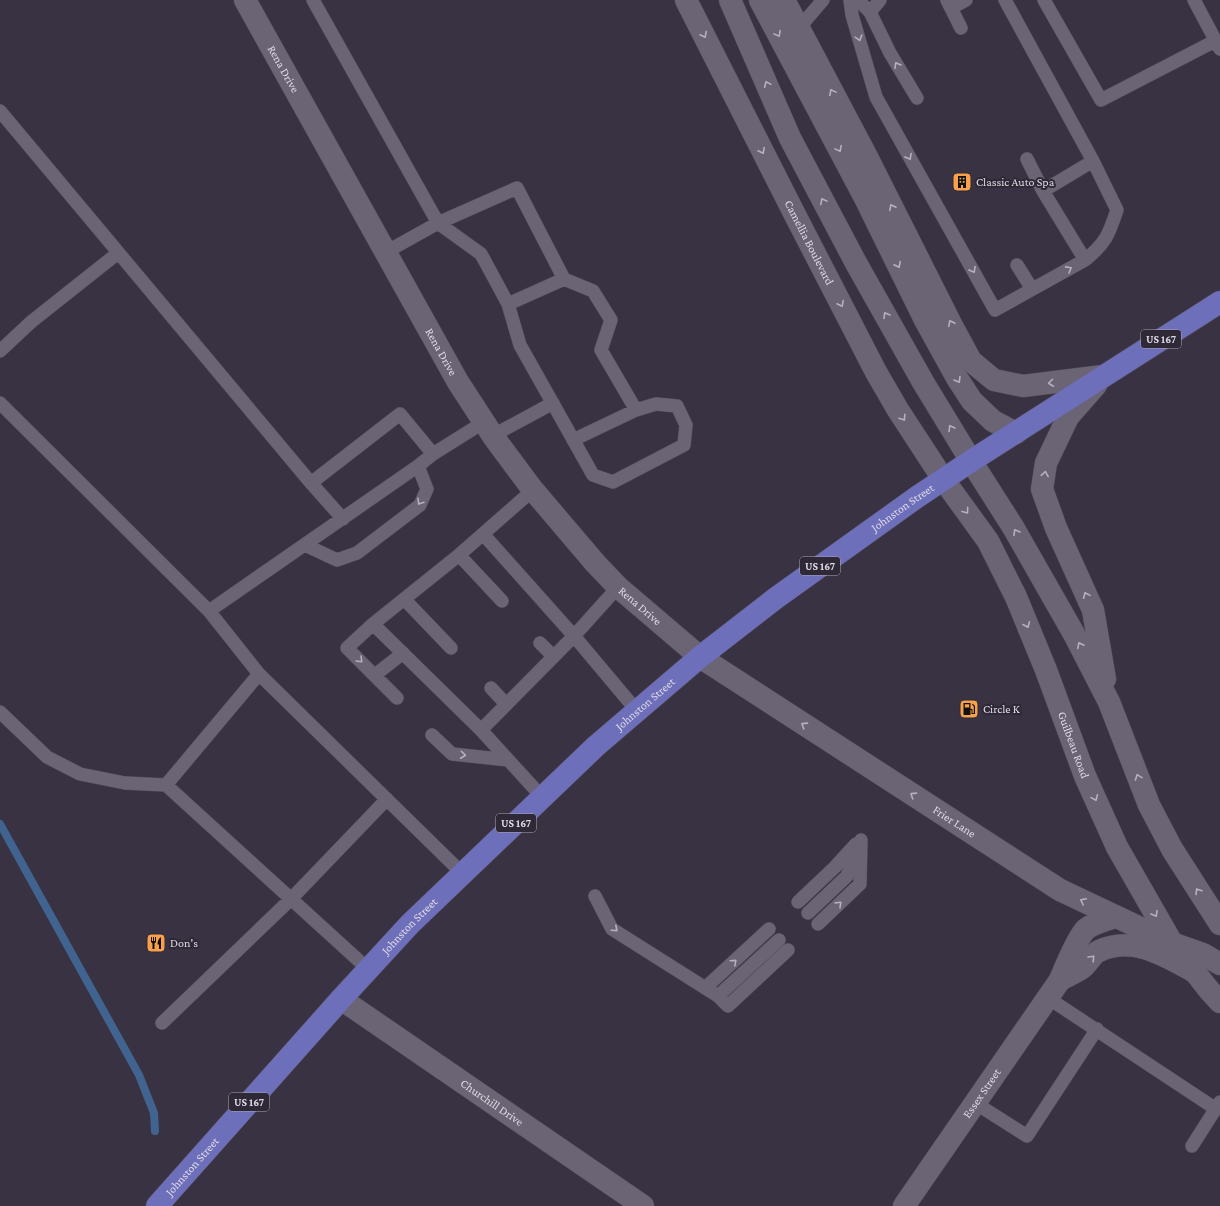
<svg xmlns="http://www.w3.org/2000/svg" width="1220" height="1206" font-family="'Crimson Pro',serif">
<style>
.lines{fill:none;stroke-linecap:round;stroke-linejoin:round}
.stream{stroke:#40648f;stroke-width:8}
.lane-casing{stroke:#544f5d;stroke-width:14}
.street-casing{stroke:#544f5d;stroke-width:23}
.secondary-casing{stroke:#544f5d;stroke-width:23}
.primary-casing{stroke:#544f5d;stroke-width:23}
.lane{stroke:#6a6475;stroke-width:13}
.street{stroke:#6a6475;stroke-width:22}
.secondary{stroke:#6a6475;stroke-width:22}
.primary{stroke:#6e6fba;stroke-width:22}
.oneway{stroke:#b5b1bd}
.labels{text-anchor:middle;stroke-width:4;stroke-linejoin:round;paint-order:stroke}
.shield{fill:#2e2837;stroke:#a9a5b0;stroke-width:1}
.shield-label{font-size:11px;font-weight:bold;fill:#dedae4}
.street-label{font-size:12px;fill:#dedae4;stroke:#2e2837}
.poi-label{font-size:12px;fill:#dedae4;stroke:#2e2837;text-anchor:start}
</style>
<rect width="100%" height="100%" fill="#383242"/>
<g class="lines">
<path class="stream" d="M0,824l139,251 15,38 1,18"/>
<defs>
<path id="lane" d="M313,0l125,223 43,31 27,50 12,41 73,130 20,7 71,-37 2,-20 -9,-19 -21,-2 -20,6 -63,30
M850,0l2,15 24,82 119,213 90,-50c21,-17 24,-26 32,-50l-24,-49 -88,-161
M858,0l12,12 20,41 27,45
M947,0l4,8 15,-8
M1044,0l57,100 114,-59
M1194,0l26,49
M951,8l10,20
M870,12l10,-12
M800,32l5,-11 18,-21
M0,111l311,372
M1027,159l16,32
M386,252l52,-29 79,-35 47,91
M1085,260l-42,-69 50,-30
M1017,265l15,24
M508,304l56,-25 29,12 18,29 -10,30 35,60
M0,351l31,-29 87,-69
M0,403l209,208 50,63
M492,436l61,-33
M533,490l-74,65 -86,69 108,106 62,68
M343,519l-32,-36 89,-69 33,40
M483,534l91,102 63,75
M305,545l32,15 20,-7 63,-48 7,-16 -9,-23
M459,555l43,46
M405,600l46,48
M209,611l209,-145 15,-12 51,-32
M373,624l-26,24 50,50
M540,643l13,13
M375,675l28,-22
M491,688l15,16
M0,712l47,45 33,17 45,9 41,2
M481,730l93,-94 44,-49
M432,735l20,19 56,6
M595,896l17,33 106,67 10,10 60,-56
M798,902l37,-35 21,-23
M808,913l39,-37 10,-26
M818,924l42,-40 1,-44
M368,969l-202,-184 93,-111 204,200
M705,988l64,-59
M718,996l61,-56
M1048,998l168,111
M162,1023l129,-124 96,-100
M975,1103l52,33 70,-107
M1192,1146l28,-44"/>
<g id="street">
<path id="s1" d="M245,0l213,382 37,57 38,51 63,74 22,23 82,70"/>
<path d="M1060,980c7,-4 15,-7 22,-12 6,-4 10,-14 17,-17 35,-16 66,5 96,21"/>
<path id="s2" d="M341,999l302,207"/>
<path id="s3" d="M904,1206l156,-226c5,-12 17,-42 26,-51 8,-6 19,-9 29,-12"/>
</g>
<g id="secondary">
<path id="s4" d="M686,0l107,211 83,161 22,38 45,69 45,62 28,56 30,73 39,106 32,71 55,96 37,47 11,12"/>
<path d="M730,0l60,138 66,125 67,119 48,79 42,66 61,107 35,68 40,103 23,44 48,75"/>
<path d="M760,0l104,196 61,124 32,58 15,23 21,20 23,12"/>
<path d="M784,0l83,157 85,169 19,35 23,19 29,6 80,-10"/>
<path d="M1096,385l-28,32 -22,46 -4,26 14,39 37,82 12,69"/>
<path id="s5" d="M700,657l360,233 112,53 31,11 17,10"/>
</g>
<g id="primary">
<path id="s6" d="M157,1206l184,-207 69,-75 186,-178 104,-89 76,-59 141,-101 54,-36 249,-159"/>
</g>
</defs>
<use href="#lane" class="lane-casing"/>
<use href="#street" class="street-casing"/>
<use href="#secondary" class="secondary-casing"/>
<use href="#primary" class="primary-casing"/>
<use href="#lane" class="lane"/>
<use href="#street" class="street"/>
<use href="#secondary" class="secondary"/>
<use href="#primary" class="primary"/>
</g>
<defs><path id="oneway-chevron" d="M-2-3.5L2.5 0L-2 3.5" fill="none" stroke-width="1.6" stroke-linecap="round" stroke-linejoin="round"/></defs>
<g class="oneway">
<use href="#oneway-chevron" transform="translate(778 34) rotate(62)"/>
<use href="#oneway-chevron" transform="translate(704 35) rotate(63)"/>
<use href="#oneway-chevron" transform="translate(859 38) rotate(74)"/>
<use href="#oneway-chevron" transform="translate(897 65) rotate(-120)"/>
<use href="#oneway-chevron" transform="translate(767 84) rotate(-114)"/>
<use href="#oneway-chevron" transform="translate(832 92) rotate(-118)"/>
<use href="#oneway-chevron" transform="translate(839 149) rotate(62)"/>
<use href="#oneway-chevron" transform="translate(762 151) rotate(63)"/>
<use href="#oneway-chevron" transform="translate(909 157) rotate(61)"/>
<use href="#oneway-chevron" transform="translate(823 201) rotate(-118)"/>
<use href="#oneway-chevron" transform="translate(892 207) rotate(-117)"/>
<use href="#oneway-chevron" transform="translate(898 265) rotate(64)"/>
<use href="#oneway-chevron" transform="translate(1069 269) rotate(-29)"/>
<use href="#oneway-chevron" transform="translate(973 270) rotate(61)"/>
<use href="#oneway-chevron" transform="translate(841 304) rotate(63)"/>
<use href="#oneway-chevron" transform="translate(886 315) rotate(-120)"/>
<use href="#oneway-chevron" transform="translate(951 323) rotate(-117)"/>
<use href="#oneway-chevron" transform="translate(958 380) rotate(59)"/>
<use href="#oneway-chevron" transform="translate(1051 383) rotate(173)"/>
<use href="#oneway-chevron" transform="translate(903 418) rotate(57)"/>
<use href="#oneway-chevron" transform="translate(951 428) rotate(-121)"/>
<use href="#oneway-chevron" transform="translate(1045 474) rotate(-81)"/>
<use href="#oneway-chevron" transform="translate(420 502) rotate(123)"/>
<use href="#oneway-chevron" transform="translate(966 511) rotate(54)"/>
<use href="#oneway-chevron" transform="translate(1016 532) rotate(-120)"/>
<use href="#oneway-chevron" transform="translate(1086 595) rotate(-114)"/>
<use href="#oneway-chevron" transform="translate(1027 625) rotate(67)"/>
<use href="#oneway-chevron" transform="translate(1080 645) rotate(-117)"/>
<use href="#oneway-chevron" transform="translate(360 660) rotate(45)"/>
<use href="#oneway-chevron" transform="translate(804 725) rotate(-147)"/>
<use href="#oneway-chevron" transform="translate(463 755) rotate(6)"/>
<use href="#oneway-chevron" transform="translate(1138 777) rotate(-110)"/>
<use href="#oneway-chevron" transform="translate(913 795) rotate(-147)"/>
<use href="#oneway-chevron" transform="translate(1095 798) rotate(66)"/>
<use href="#oneway-chevron" transform="translate(1198 891) rotate(-122)"/>
<use href="#oneway-chevron" transform="translate(1083 901) rotate(-154)"/>
<use href="#oneway-chevron" transform="translate(839 904) rotate(-44)"/>
<use href="#oneway-chevron" transform="translate(1155 914) rotate(60)"/>
<use href="#oneway-chevron" transform="translate(615 929) rotate(42)"/>
<use href="#oneway-chevron" transform="translate(1092 958) rotate(-47)"/>
<use href="#oneway-chevron" transform="translate(734 962) rotate(-42)"/>
</g>
<defs>
<symbol id="building-square" viewBox="-11 -11 22 22"><rect x="-9" y="-9" width="18" height="18" rx="4" fill="#f8a14a" stroke="#2e2837"/><path d="M-4-6H4V6H1V3H-1V6H-4ZM-2.5-4.3h1.7v1.8h-1.7ZM.8-4.3h1.7v1.8H.8ZM-2.5-1h1.7V.8h-1.7ZM.8-1h1.7V.8H.8Z" fill="#111"/></symbol>
<symbol id="fuel-square" viewBox="-11 -11 22 22"><rect x="-9" y="-9" width="18" height="18" rx="4" fill="#f8a14a" stroke="#2e2837"/><path d="M-5.5-6h7V0h2V4h1.3V-2.5L3-4.5l.8-.8L6-3V5H2.5V1h-1V6h-7ZM-4.2-4.7v3.2H.2V-4.7Z" fill="#111"/></symbol>
<symbol id="restaurant-square" viewBox="-11 -11 22 22"><rect x="-9" y="-9" width="18" height="18" rx="4" fill="#f8a14a" stroke="#2e2837"/><path d="M-5-6h1v4h1v-4h1v4h1v-4h1v5L-1.5 .5V6h-2V.5L-5-1ZM5-6V6H3V1.5H1.5Q1.5-4 5-6Z" fill="#111"/></symbol>
</defs>
<g fill-rule="evenodd">
<use href="#building-square" x="951" y="171" width="22" height="22"/>
<use href="#fuel-square" x="958" y="698" width="22" height="22"/>
<use href="#restaurant-square" x="145" y="932" width="22" height="22"/>
</g>
<g class="labels">
<g class="shield">
<rect x="1141" y="330" width="40" height="18" rx="3"/>
<rect x="800" y="557" width="40" height="18" rx="3"/>
<rect x="496" y="814" width="40" height="18" rx="3"/>
<rect x="229" y="1093" width="40" height="18" rx="3"/>
</g>
<g class="shield-label">
<text x="1161" y="343">US 167</text>
<text x="820" y="570">US 167</text>
<text x="516" y="827">US 167</text>
<text x="249" y="1106">US 167</text>
</g>
<g class="street-label">
<text dy="4" stroke="none"><textPath href="#s1" startOffset="79">Rena Drive</textPath></text>
<text dy="4" stroke="none"><textPath href="#s4" startOffset="272">Camellia Boulevard</textPath></text>
<text dy="4" stroke="none"><textPath href="#s1" startOffset="403">Rena Drive</textPath></text>
<text dy="4" stroke="none"><textPath href="#s6" startOffset="1025">Johnston Street</textPath></text>
<text dy="4" stroke="none"><textPath href="#s1" startOffset="727">Rena Drive</textPath></text>
<text dy="4" stroke="none"><textPath href="#s6" startOffset="701">Johnston Street</textPath></text>
<text dy="4" stroke="none"><textPath href="#s4" startOffset="842">Guilbeau Road</textPath></text>
<text dy="4" stroke="none"><textPath href="#s5" startOffset="303">Frier Lane</textPath></text>
<text dy="4" stroke="none"><textPath href="#s6" startOffset="377">Johnston Street</textPath></text>
<text dy="4" stroke="none"><textPath href="#s3" startOffset="137">Essex Street</textPath></text>
<text dy="4" stroke="none"><textPath href="#s2" startOffset="183">Churchill Drive</textPath></text>
<text dy="4" stroke="none"><textPath href="#s6" startOffset="53">Johnston Street</textPath></text>
</g>
<g class="poi-label">
<text x="976" y="186">Classic Auto Spa</text>
<text x="983" y="713">Circle K</text>
<text x="170" y="947">Don's</text>
</g>
</g>
</svg>
